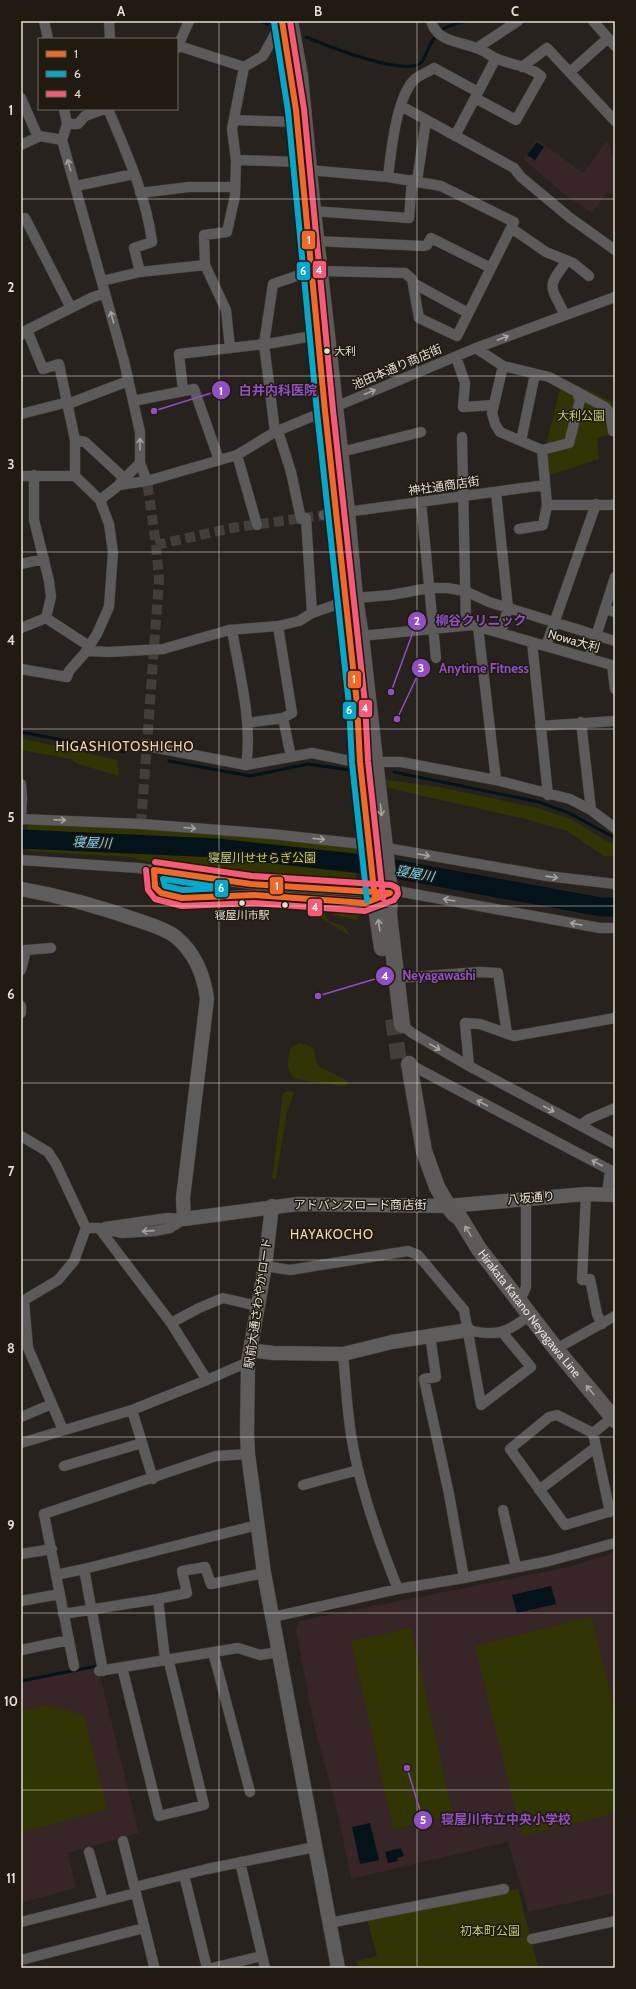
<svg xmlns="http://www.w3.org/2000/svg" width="636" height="1989" font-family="Cabin,'Noto Sans JP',sans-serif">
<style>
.education{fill:#372527}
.green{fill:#313504}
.water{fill:#041219}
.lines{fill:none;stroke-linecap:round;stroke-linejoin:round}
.stream{stroke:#041219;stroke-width:3}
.river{stroke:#041219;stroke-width:19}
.street-tunnel{stroke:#433e39;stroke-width:10;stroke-dasharray:10 5;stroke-linecap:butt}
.primary-tunnel{stroke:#433e39;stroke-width:16;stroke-dasharray:16 8;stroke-linecap:butt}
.street-casing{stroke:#413c38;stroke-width:11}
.secondary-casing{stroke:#413c38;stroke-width:15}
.primary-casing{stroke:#413c38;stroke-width:17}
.street{stroke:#5c5a5a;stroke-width:10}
.secondary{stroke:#5e5d5c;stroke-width:14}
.primary{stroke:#5d5a59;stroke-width:16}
.bus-1-casing{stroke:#211a10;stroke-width:9}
.bus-2-casing{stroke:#211a10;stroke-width:9}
.bus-3-casing{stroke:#211a10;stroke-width:9}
.bus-1{stroke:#f36827;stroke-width:6}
.bus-2{stroke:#00a9ce;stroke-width:6}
.bus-3{stroke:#f75a77;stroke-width:6}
.oneway{stroke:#a7a39f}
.grid{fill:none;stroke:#e4ded8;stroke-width:1;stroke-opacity:0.55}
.bus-dot{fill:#e4ded8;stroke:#211a10;stroke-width:1.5}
.labels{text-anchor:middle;stroke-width:3;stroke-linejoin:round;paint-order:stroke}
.bus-label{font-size:11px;fill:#e4ded8;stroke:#211a10;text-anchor:start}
.street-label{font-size:12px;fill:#e4ded8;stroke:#211a10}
.park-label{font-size:12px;fill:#bdcd70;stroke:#211a10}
.neighbourhood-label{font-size:13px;letter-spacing:1px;fill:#f7d6b2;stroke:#211a10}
.water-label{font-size:13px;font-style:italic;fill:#82d6f9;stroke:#211a10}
.leader{fill:none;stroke:#9050c4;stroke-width:1.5}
.callout-dot{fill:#9050c4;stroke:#211a10;stroke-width:1.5}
.mark-label{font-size:12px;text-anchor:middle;font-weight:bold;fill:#fff}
.callout-label{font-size:13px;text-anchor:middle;font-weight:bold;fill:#9050c4;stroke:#211a10;stroke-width:3;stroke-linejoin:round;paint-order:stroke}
.line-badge{stroke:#211a10;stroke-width:1.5}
.badge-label{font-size:11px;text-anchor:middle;font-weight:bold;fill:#fff}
.neatline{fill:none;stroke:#e4ded8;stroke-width:1.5}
.grid-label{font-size:13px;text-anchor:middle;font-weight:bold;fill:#e4ded8}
</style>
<rect width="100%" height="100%" fill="#27221d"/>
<path class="education" d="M537,139l46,34 24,-32 8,19v36l-7,-5 -16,22 -27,-18 -42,-36z
M615,1553v340l-87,19 -20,-70 -157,37 -15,-74 -21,-75 -19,-100 3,-9 265,-53z
M98,1667l41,166 -71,20 8,35 -55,15v-221z"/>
<path class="green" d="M563,378l52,25v30l-18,5 2,21 -49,16 -4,-29z
M21,738l96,22 2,16 -41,-12 -7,-5 -50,-9z
M386,780l53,7 98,21 34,11 35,22 9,3v12h-11l-37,-25 -41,-12 -138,-31z
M30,823c110,5 220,12 330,25l-5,37 -100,-6 -53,-8 -19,-7 -34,-2 -18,-5 -103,-6c-3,-9 -4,-20 2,-28z
M162,879l29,3 20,7 -26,3 -23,-6 -3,-6z
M323,907l4,1 -2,5 3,8 16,5 6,10 -30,-19z
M336,908l24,2 -3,6 1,5c-8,-6 -18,-1 -26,-7l1,-4z
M299,1043l5,1 10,5c1,4 1,8 2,12 3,8 24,15 32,20l-1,4 -5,1 -47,-7c-10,-9 -7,-17 -5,-30z
M293,1091l1,2 -7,19 -11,67h-4l11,-85 2,-2z
M591,1616l24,95v102l-93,23 -47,-190z
M411,1628l42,187 -60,14 -42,-188z
M46,1705l38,10 23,94 -86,24v-122z
M518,1889l20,79h-179l-2,-7 20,-5 -10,-37z"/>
<path class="water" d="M537,142l7,5 -9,13 -8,-5z
M551,1586l5,18 -39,9 -5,-18z
M370,1823l9,37 -19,4 -8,-37z
M401,1848l3,8 -7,2 1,3 -10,2 -3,-11z"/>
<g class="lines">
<path class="stream" d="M260,21l8,3
M306,37c19,8 101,41 116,25 14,-28 12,-34 45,-41
M21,732l103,20
M169,761l81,15 58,-12 42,6
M394,772l145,30 30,11 46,25
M21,1681l76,-15"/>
<path class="river" d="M21,839l197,9 154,17 229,42h14"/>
<path class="street-tunnel" d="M156,545l76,-17 92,-13
M141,824l18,-244 -3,-35 -9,-64"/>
<path class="primary-tunnel" d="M393,1019l6,42"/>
<defs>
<path id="street" d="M44,21l4,18
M109,21l1,18
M431,21c6,21 28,20 45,27 7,2 13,7 19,10 15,7 33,7 46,18l-25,44 -41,-22
M593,21l22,25
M179,46l65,21 -12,62 4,31 -1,36 -8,36 -23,3 1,30 21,45 4,38
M177,48l12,-27
M477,48l41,-27
M244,67l19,-11 12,-22
M522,67l25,-19 68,73
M570,72l38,-34
M21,98l17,39
M401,106l113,62 7,9 48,40 46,33
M64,109l3,15 -5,16 62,221 16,71v31l7,18
M108,109c18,43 38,86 44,133l-18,6 6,24
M234,120l63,2
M67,124h11l7,-8 19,-7
M455,136l41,-78
M21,145l19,-9 22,4
M236,160l65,2
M308,170l80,7 53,9 73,36 -57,114 -38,-18 -7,-39 -7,-6 -84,-2
M388,177c3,-25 8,-80 27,-98 5,-4 13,-7 19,-11l44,24
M417,181l9,-61
M76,186l58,-12
M140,193l49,-6h46
M313,211l96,7 3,-38
M21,220l4,-2 46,90
M511,228l35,24 27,11 16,13
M316,241l108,5 3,-1 4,-7 60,30
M102,281l38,-9 65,-7
M413,283l55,30
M565,315c-15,-30 -19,-27 2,-54
M27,330l16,39 16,-5 16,76v36
M21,335l8,-6 62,-31 14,-5
M476,348l27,18 46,11 56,30 5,6 3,18h2
M456,357l9,26 -2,24 31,-2
M503,366l-11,47 3,11 5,8 42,18 27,-7 11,-43 -4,-9
M183,391l-4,-37 94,-11 45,-8
M133,401l61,-12 25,71
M68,404l60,-23
M21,414l47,-12
M278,431l13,41 10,47
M275,432l-11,-88 9,-60 38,-13
M462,437l4,188
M75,440l10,2 40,37
M521,441l14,-67
M341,452l80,-20
M237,455l20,70
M34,475v45l15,61 2,16 -5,21 43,28
M21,476h54l25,24 19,-15 28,-4 90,-26 38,-23 201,-84 139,-51
M120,483l20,-20
M496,492l12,116 -7,25
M421,502l15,156
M547,505h64l4,-1
M324,515l221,-30
M306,518l6,95
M519,529l24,-4 4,-20 -5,-55
M21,564l23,-5
M605,609l10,3
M278,626l14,87 -9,5 8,39
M478,627l18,153
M21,628l25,-10
M232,630c7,42 21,93 14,135
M361,636l111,-11 143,41
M532,642l16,153
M546,646l50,-142
M87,651l22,1 54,-3 66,-19 49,-4 21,-5 13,-8 43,-15 36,-3 38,-7h18l18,3 24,11 126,39
M589,658l26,-81
M612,665l3,24
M21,669l46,8 2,-6 15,-17 13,-20 12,-27 4,-55 -4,-28 -9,-24
M581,722l10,88
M247,723l36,-5
M540,726l75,-5
M147,746l99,19 66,-12 43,9h46l95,18 74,19 21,11 24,18
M21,784l1,14 -1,22
M21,819l120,5 130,10 99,11 177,31 68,8
M21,860l117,8 113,16 127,8
M154,870l1,17 6,6 21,5 72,-3 111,8 32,-12 203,37h15
M21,970l5,-20 25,-2
M397,978l83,-6 18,1 9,61
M21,1006v7
M402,1025l10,8 57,33 146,78
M409,1064l201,106 -3,24
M469,1066l-4,-43 15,1 34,12 101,-18
M581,1125l8,-6 26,-11
M21,1136l27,16 8,12 30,64
M586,1194l-4,86 8,-1 7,35 5,10
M105,1227l63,-9 16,1
M99,1228l72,95 36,57
M265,1266l25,4 118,-19 10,4 46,55 17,95 50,-38 -29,-35
M24,1301l4,47 35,82
M520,1301l6,-14v-88
M21,1302l37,-22 16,-19 12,-33h13l23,5 33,-2 15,-3 14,-9
M171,1323l28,-15 24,-10 35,8
M468,1330c30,7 38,3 62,-15
M430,1335l6,42 -12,2 25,115 15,84
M556,1349l59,-33
M343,1354c3,30 4,62 10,92 9,49 26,96 45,143
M132,1410l21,69
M21,1417l31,-13
M613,1417l-20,16 -36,-18 -8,2 -39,32 55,76 50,-15
M593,1433l17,79
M21,1443l111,-33 75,-30 41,-18
M64,1466l78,-23
M303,1485l55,-15
M539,1490l57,-43
M503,1510l13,57
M21,1554l31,-5
M84,1569l19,102
M56,1575l28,-6 173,-44
M158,1599l7,60
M21,1601l39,-7
M63,1614l95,-15 29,-6 -5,-22 23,-4 6,17 53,-11
M273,1617l125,-28 66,-11 85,-17 66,-18
M21,1650l48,-10
M213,1652l37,140
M74,1666l-30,-152 172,-58 32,-2
M122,1667l37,149 45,-11 -36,-147
M99,1671l139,-23 22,7 19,-3
M123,1841l31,125
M89,1852l14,49
M240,1862l25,106
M184,1875l23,93
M135,1887l72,-18 108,-22
M21,1922l115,-29
M329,1923l175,-34
M532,1939l83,-18
M21,1960l123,-32
M212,1968l50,-12"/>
<path id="secondary" d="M21,889c40,7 80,18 119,32 12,4 26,8 36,16 19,16 28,39 31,62l-24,199 1,21 114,-15 150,2 138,-12 29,1
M272,1206l-7,60 -17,96 -1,71 1,21 16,119 74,395
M250,1350l23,3 70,1 49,-12 76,-12"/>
<g id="primary">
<path d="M290,21l10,55 13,135 34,301 8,86 6,38 24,212 5,45 -1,22 13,110"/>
<path d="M347,611l10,93 3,58 13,125 9,61"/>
<path id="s1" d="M409,1064l15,87 13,36 11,19 6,8 6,4 19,31 77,100 59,71"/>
</g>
</defs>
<use href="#street" class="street-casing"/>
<use href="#secondary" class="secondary-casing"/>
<use href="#primary" class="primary-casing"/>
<use href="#street" class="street"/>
<use href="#secondary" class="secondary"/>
<use href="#primary" class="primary"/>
<defs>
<path id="bus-1" d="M282,21l14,89 29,301 32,293 3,58 15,137
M154,870l97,14 139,9 -25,10 -111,-8 -72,3 -21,-5 -6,-6z"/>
<path id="bus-2" d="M274,22l14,89 29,301 32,293 3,58 15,137
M163,879l61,9 -41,2 -18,-4z"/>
<path id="bus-3" d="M290,21l14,88 29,301 32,293 3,58 15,137
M146,870l2,20 7,9 27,7 72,-3 111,8 29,-11 4,-6 -1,-6 -6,-3 -139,-9 -97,-14"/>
</defs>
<use href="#bus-1" class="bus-1-casing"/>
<use href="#bus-2" class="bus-2-casing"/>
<use href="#bus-3" class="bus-3-casing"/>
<use href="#bus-1" class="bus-1"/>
<use href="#bus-2" class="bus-2"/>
<use href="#bus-3" class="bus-3"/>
</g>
<defs><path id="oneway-shaft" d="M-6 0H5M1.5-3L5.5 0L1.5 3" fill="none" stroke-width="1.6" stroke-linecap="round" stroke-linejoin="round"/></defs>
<g class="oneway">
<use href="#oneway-shaft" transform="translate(69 165) rotate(-106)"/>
<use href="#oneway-shaft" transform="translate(112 317) rotate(-105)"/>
<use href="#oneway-shaft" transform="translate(503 338) rotate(-20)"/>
<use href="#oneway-shaft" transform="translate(370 392) rotate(-23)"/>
<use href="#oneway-shaft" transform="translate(140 444) rotate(-90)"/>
<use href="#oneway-shaft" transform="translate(381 810) rotate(84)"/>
<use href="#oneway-shaft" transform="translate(60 820) rotate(2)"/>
<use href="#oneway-shaft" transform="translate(190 828) rotate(5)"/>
<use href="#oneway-shaft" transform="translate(319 839) rotate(6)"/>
<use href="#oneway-shaft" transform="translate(424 855) rotate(10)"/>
<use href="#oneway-shaft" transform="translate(552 877) rotate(8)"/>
<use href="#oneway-shaft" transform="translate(449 900) rotate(-170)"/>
<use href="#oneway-shaft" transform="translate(576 924) rotate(-170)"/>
<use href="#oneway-shaft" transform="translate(379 925) rotate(-98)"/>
<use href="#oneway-shaft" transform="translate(435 1047) rotate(30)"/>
<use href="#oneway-shaft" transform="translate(482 1103) rotate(-152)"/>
<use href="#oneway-shaft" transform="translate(549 1109) rotate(28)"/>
<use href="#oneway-shaft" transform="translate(597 1163) rotate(-152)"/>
<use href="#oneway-shaft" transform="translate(148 1231) rotate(176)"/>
<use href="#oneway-shaft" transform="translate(468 1231) rotate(-121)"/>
<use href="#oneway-shaft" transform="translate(590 1390) rotate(-130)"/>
</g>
<path class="grid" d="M219,21v1947M417,21v1947M21,199h594M21,376h594M21,552h594M21,729h594M21,906h594M21,1083h594M21,1260h594M21,1437h594M21,1613h594M21,1790h594"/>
<g class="bus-dot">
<circle cx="327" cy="351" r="3.5"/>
<circle cx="242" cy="903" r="3.5"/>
<circle cx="285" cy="905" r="3.5"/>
</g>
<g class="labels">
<g class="bus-label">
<text x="334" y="355">大利</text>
<text x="242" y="919" text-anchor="middle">寝屋川市駅</text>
</g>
<g class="street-label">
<text transform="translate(397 367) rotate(-23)" y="4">池田本通り商店街</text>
<text transform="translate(444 486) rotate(-8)" y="4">神社通商店街</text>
<text transform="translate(574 641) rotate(16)" y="4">Nowa大利</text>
<text transform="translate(531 1198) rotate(-5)" y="4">八坂通り</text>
<text x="360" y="1209">アドバンスロード商店街</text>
<text transform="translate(258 1303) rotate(-82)" y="4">駅前大通さわやかロード</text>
<text dy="4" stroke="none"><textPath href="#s1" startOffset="284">Hirakata Katano Neyagawa Line</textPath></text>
</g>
<g class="park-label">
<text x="581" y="420">大利公園</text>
<text x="262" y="862">寝屋川せせらぎ公園</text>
<text x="490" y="1935">初本町公園</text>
</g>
<g class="neighbourhood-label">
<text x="125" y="751">HIGASHIOTOSHICHO</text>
<text x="332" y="1239">HAYAKOCHO</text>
</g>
<g class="water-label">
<text transform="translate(92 842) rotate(3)" y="5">寝屋川</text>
<text transform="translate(415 873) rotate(10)" y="5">寝屋川</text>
</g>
</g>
<path class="leader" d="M154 411L221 390M391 692L417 621M397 719L421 668M318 996L385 976M407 1768L423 1820"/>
<g class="callout-dot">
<circle cx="154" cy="411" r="4"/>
<circle cx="391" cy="692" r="4"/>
<circle cx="397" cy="719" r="4"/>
<circle cx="318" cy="996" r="4"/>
<circle cx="407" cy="1768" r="4"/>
<circle cx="221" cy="390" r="10"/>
<circle cx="417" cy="621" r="10"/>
<circle cx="421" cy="668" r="10"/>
<circle cx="385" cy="976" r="10"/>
<circle cx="423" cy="1820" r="10"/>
</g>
<g class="mark-label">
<text x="221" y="395">1</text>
<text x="417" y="625">2</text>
<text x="421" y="672">3</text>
<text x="385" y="980">4</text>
<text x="423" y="1824">5</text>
</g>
<g class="callout-label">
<text x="278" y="395">白井内科医院</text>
<text x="481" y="625">柳谷クリニック</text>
<text x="484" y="673">Anytime Fitness</text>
<text x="439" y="980">Neyagawashi</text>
<text x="506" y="1824">寝屋川市立中央小学校</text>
</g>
<g class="line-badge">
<rect x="301" y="230" width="15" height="20" rx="4" fill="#f36827"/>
<rect x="312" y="260" width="15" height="19" rx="4" fill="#f75a77"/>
<rect x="296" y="261" width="15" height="20" rx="4" fill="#00a9ce"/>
<rect x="347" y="670" width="15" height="19" rx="4" fill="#f36827"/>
<rect x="358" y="699" width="15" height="19" rx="4" fill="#f75a77"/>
<rect x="342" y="701" width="15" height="19" rx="4" fill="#00a9ce"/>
<rect x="269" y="876" width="15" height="19" rx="4" fill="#f36827"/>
<rect x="214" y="879" width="15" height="19" rx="4" fill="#00a9ce"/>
<rect x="307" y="898" width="16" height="19" rx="4" fill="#f75a77"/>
</g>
<g class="badge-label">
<text x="309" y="244">1</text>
<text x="319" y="274">4</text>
<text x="303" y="275">6</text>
<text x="354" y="683">1</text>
<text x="365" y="712">4</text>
<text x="349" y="714">6</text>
<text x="277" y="890">1</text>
<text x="221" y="892">6</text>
<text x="315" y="911">4</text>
</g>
<rect width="636" height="1989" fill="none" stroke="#211a10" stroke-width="44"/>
<rect x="38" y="38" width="140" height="72" fill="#211a10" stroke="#6f6860"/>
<rect x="46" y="51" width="20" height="6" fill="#f36827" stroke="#6f6860"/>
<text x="74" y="58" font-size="12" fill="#e4ded8">1</text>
<rect x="46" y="71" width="20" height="6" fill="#00a9ce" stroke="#6f6860"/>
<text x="74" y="78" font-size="12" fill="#e4ded8">6</text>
<rect x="46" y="91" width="20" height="6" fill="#f75a77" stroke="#6f6860"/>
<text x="74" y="98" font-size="12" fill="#e4ded8">4</text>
<rect x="22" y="22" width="592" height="1945" class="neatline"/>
<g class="grid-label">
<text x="121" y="16">A</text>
<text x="318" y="16">B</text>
<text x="515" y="16">C</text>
<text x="11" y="115">1</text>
<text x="11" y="292">2</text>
<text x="11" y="469">3</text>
<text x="11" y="645">4</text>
<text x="11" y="822">5</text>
<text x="11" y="999">6</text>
<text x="11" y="1176">7</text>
<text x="11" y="1353">8</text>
<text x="11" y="1530">9</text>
<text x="11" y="1706">10</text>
<text x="11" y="1883">11</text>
</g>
</svg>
